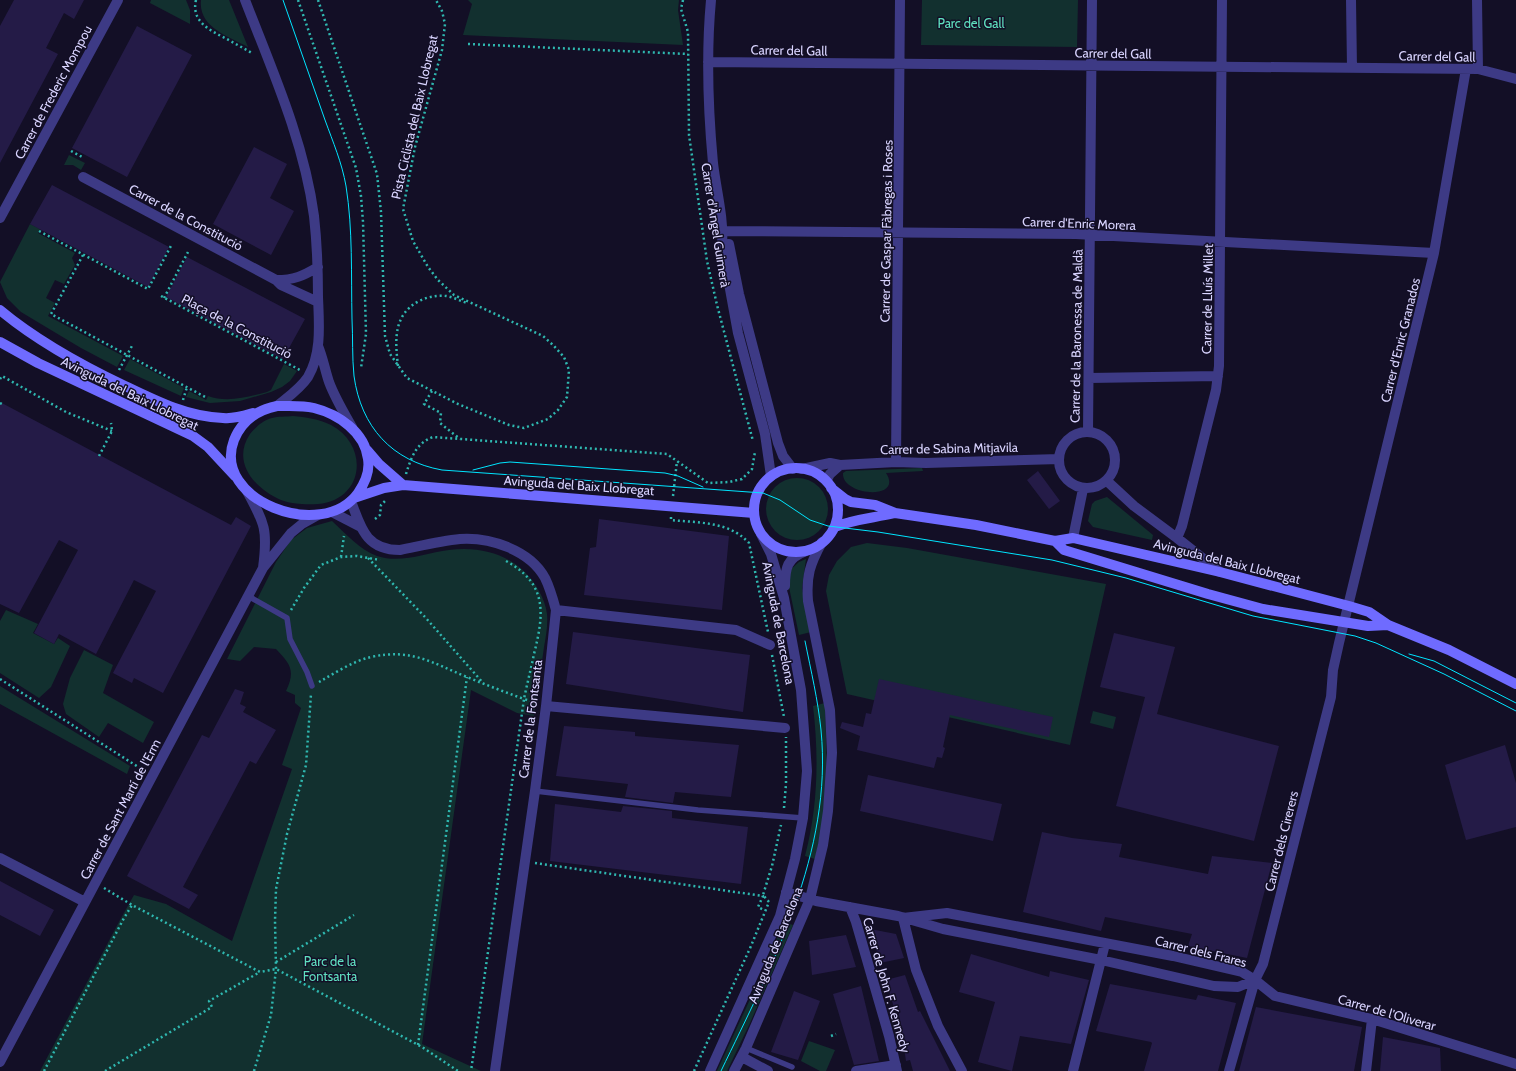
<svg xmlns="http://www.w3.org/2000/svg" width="1516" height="1071" font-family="Cabin,sans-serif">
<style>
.green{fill:#12302f}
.building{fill:#241b47}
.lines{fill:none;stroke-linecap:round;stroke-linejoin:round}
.path{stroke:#2fb8b0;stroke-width:2.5;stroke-dasharray:2 3;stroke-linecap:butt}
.lane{stroke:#3d3a85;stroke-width:5.5}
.street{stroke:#3d3a85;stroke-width:10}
.secondary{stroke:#6f6bff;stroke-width:10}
.tram{stroke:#00e5ff;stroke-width:1}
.labels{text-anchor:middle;stroke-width:3;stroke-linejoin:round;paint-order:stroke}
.park-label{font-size:13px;fill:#5fe0c0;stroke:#130f26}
.street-label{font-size:13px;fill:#d9d4ff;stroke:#130f26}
</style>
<rect width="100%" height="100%" fill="#130f26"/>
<path class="green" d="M151,0h35l4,10v14l-40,-21z
M201,0h28l19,47c-20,-11 -50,-20 -47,-47z
M468,0h211l-1,10 5,35 -220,-10 9,-31z
M922,0h156l-1,47 -156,-2z
M69,155l16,8 -4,7 -8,-5h-9z
M30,224l10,5 -2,4 37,20 -3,5 3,7 -11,19 -9,-4 -9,18 9,5 -7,13 75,40 -6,11 -36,-19 -60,-36 -14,-14 -7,-16z
M130,359l54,29 -3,8 -57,-26z
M284,364l13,7 -7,10 -8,6 -11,5 -31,9 -30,2 -24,-6 3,-6 17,9 2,-4c19,7 40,1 59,-4l4,-2z
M293,416c12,1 26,3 38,9 39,21 33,75 -13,79 -11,1 -27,0 -37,-4 -26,-11 -50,-38 -31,-66 5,-6 13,-14 22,-16 6,-2 14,-1 21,-2z
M922,468l1,3 -37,2c18,28 -45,23 -43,0l3,-2z
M766 509a31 31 0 1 1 62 0a31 31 0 1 1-62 0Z
M1107,497l46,38 -1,5 -59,-13 -5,-6 4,-17 3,-3z
M332,521c13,12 28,29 45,35 24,8 48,-3 72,-6 37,-5 72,8 90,41 4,7 7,15 8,23 1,11 -1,22 -3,33 -3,23 -7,46 -10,69l-17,-3 -46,-23 -49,354 59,27h-441l80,-151 14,-25 32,9 66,37 60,-172 -10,-4 19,-57 -6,-5v-8l-9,-4c10,-21 4,-27 -10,-42l-22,-2 -14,14 -13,-2 49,-97 15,-22 16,-12z
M867,543l40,5 199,36 -36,161 -223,-51 -21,-103 3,-16 8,-14 14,-14z
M806,559l-4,29 9,44 -12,3 -10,-48 1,-17 9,-8z
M6,610l32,14 -5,9 21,11 4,-6 12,8 -19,41 -12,11 -39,-25v-52z
M84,650l29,15 -10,28 51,29 -11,21 -35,-20 -9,14 -33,-23 -3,-10 7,-26z
M0,686l130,80 -3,8 -127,-70z
M825,703l2,68 -5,56 -7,32 -10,-3c13,-49 14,-100 8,-150z
M1093,711l23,6 -3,12 -23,-6z
M784,922l9,3 -43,98 -23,48h-10l41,-89z
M809,1041l26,9 -9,21h-6l-19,-10z"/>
<path class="building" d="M14,0h70l-10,19 -10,-6 -18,35 12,6 -58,109v-137z
M137,26l55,29 -65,122 -55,-29z
M254,147l33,17 -17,34 24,13 -23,44 -58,-31z
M52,185l117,62 -21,40 -118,-63z
M187,257l118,62 -22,40 -117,-62z
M0,402l231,123 5,-8 15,9 -88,167 -29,-15 -2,5 -19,-10 43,-82 -22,-11 -38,74 -37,-20 -5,10 -20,-11 44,-83 -19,-10 -40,73 -19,-9z
M1038,471l22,30 -11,8 -22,-29z
M599,519l130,17 -7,74 -138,-15 6,-47 6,-1z
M573,632l177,23 -7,57 -177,-28z
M1114,633l61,14 -18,67 122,32 -25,95 -138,-35 29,-109 -45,-10z
M879,679l174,38 -4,20 -99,-22 -7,32 2,1 -3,10 -5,-1 -3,11 -77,-18 3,-14 -20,-8 2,-6 21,5 3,-14 5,1z
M235,689l9,3 -4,12 6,3 -3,5 33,18 -20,34 -6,-3 -67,126 15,8 -9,14 -62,-33 75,-141 7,3z
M564,726l71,6v4l104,9 -8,52 -56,-5 -2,11 -48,-6 3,-13 -72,-8z
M1505,745l11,38v44l-50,13 -21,-75z
M868,775l134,29 -9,37 -133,-30z
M555,804l66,8 2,-6 49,5v7l76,9 -7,57 -191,-23z
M1042,832l30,6 50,6 -3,13 89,17 4,-18 60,7 -25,95 -59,-12 4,-12 -87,-17 -4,14 -78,-19z
M0,881l54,29 -14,26 -40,-21z
M870,929l26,5 8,24 -24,5z
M846,935l10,32 -44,8 -3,-34z
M971,954l78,23 1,-6 39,9 -18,64 -51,-8 -8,35 -34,-9 17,-60 -36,-10z
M905,975l13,37 2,-1 30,60h-37l-3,-11 -4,1 -8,-54 -4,1 -8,-28z
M1110,984l86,16 2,-5 38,8 -18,68h-74l8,-28 -1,-1 -55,-11z
M861,986l18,75 -25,4 -21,-71z
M794,991l26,10 -22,59 -27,-8z
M1256,1007l106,20 -8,44h-115z
M1383,1037l57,11 1,23h-61z"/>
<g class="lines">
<path class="path" d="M196,0c-5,21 13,30 29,38 9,5 18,10 27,15
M298,0l58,168 5,28 2,26 3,112 -5,34
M318,0l59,174 4,38 4,124 5,18 17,24 51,26 51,21 15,3 24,-9 10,-9 9,-13 2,-27 -5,-13 -11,-12 -10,-9 -89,-41 -16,-15 -10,-13 -15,-26 -10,-32 12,-62 27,-97 3,-26 -3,-13 -6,-11
M683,0l-2,9 7,23 1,103 18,126 10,44 36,136
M468,44l220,10
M71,151l13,7
M39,231l109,58 24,-45
M83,255l-32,59 156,84
M161,296l139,74
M164,298l24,-46
M398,366c-3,-26 -5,-51 21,-65 8,-4 18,-6 27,-5 7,1 14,5 21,7
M119,370l14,-26
M0,379l2,-3 64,36 46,19
M432,391l-8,13 17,9 -1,10 20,16
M183,400l4,-13
M0,403l2,1
M99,456l13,-25 -1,-8
M406,474c5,-16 10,-31 27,-37l234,17 41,29 21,-1 13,-3 10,-10 3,-17
M673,496l4,-35
M671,517v3c27,3 58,1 78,23l19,89
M375,519l5,-4 1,-10 5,-5
M341,557l3,-21
M368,558l57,59 59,67
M506,561c42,23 38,53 28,93 -3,15 -7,30 -10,45l12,4
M291,610l13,-22 17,-23 20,-8 16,-1 23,4
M772,655l12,62
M0,679l143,91
M319,682c16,-9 34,-21 52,-25 41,-9 61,6 96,20 19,8 38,15 57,22l-53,372
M784,808l2,-24v-47
M535,863l228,33 -5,11 6,3
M104,888l28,17 128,67 16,-3 146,78 36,24
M276,962l78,-47
M831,1036l5,-2
M418,1045l49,-368
M44,1071l80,-153 8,-13
M105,1071l107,-64 -3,-6 51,-29
M254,1071l17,-56 5,-46 -1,-48 1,-32 11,-55 19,-69 5,-71
M694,1071l57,-125 18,-44 -6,-7 9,-29 9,-41"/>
<path class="lane" d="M248,596l39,22 3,21 17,33 5,14
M535,791l163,19 105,8
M746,1048l46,19"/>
<path class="street" d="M245,0c27,70 59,141 69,216 3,27 4,54 4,81 1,27 4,56 -10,80 -8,12 -20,20 -31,29
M711,0c-5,54 -3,109 2,163 3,27 11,54 9,82l16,88 27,101 6,42
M1351,0l1,68
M1477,0l1,69
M708,62l770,7 38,10
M83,177l193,103 5,5 37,17
M0,218l118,-218
M723,231l353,3 358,19
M729,244l10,50 39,149 5,13 10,13
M276,280c18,0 27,-4 42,-13
M318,346c5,12 7,24 11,36 6,16 15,31 23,45
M1089,378l129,-2
M1059 460a28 28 0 1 1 56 0a28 28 0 1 1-56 0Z
M1088,432l4,-432
M896,462l4,-462
M802,469l28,-6 10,2 56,-3 30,1 133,-4
M826,481l4,-7 10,-9
M1107,481l27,25 43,32
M247,491c18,33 21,39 16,77
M351,501c10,27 15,49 49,49 20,-4 40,-9 60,-11 30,-2 70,11 85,39 5,10 8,21 11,32l-10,96 -11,85 -40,280
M332,512l29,15
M1073,538l10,-49
M1220,572l-43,-34 5,-12 34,-136 3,-24 3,-366
M785,586c0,-18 2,-28 21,-35
M556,610l180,20 34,15
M546,706l239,22
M0,858l85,44
M786,892l30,9 82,15 45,13 158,31 113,26 24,1 17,-7
M850,907l6,15 33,114 8,35
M903,918l44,-5 226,43 69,16 13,8 20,16 97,23 144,45
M903,918l13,52 22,56 24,45
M742,1057l26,14
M0,1062l263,-494 28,-35 11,-9 16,-9
M710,1071l70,-155 15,-57 8,-41 4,-47 -6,-81 -17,-92 -13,-44 -10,-20
M734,1071l12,-23 64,-149 13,-54 5,-34 4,-58 -2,-43 -22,-109c-2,-25 2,-37 14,-59
M856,1071l40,-6
M1073,1071l32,-127
M1229,1071l26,-91 8,-16 68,-267 2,-27 6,-27 95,-390 32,-184
M1366,1071l6,-52"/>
<path class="secondary" d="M0,310c37,31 81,55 125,76 31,15 63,31 98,32 11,1 20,-2 30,-5
M0,342l38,21 155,73 15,11 27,29
M277,406c12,0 25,-1 37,2 24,6 51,24 54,51 2,12 -3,24 -10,34 -36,50 -147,7 -124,-53 8,-20 23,-30 43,-34z
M367,450l12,14 24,21
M754 510a42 42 0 1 1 84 0a42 42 0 1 1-84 0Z
M831,488l14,11 6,3 24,3 20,8 81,12 79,16 18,-3 147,34 129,34 20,6 19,13 61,25 67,34
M354,498l30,-10 19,-3 351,28
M835,527c19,-8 39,-9 60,-14
M1055,541l9,9 144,44 55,15 105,17 20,-1"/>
<path class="tram" d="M283,0c14,40 28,80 42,120 8,22 17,43 21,66 7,44 5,89 6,133 1,19 0,38 2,57 7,51 38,85 88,94l321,23 17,7 30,20 18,6 50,6 174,28 74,18 127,38 102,20 21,7 68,31 72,37
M473,470l27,-7 10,-1 155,11 13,3 25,11
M1409,654l25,7 82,42
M721,1071c51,-106 112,-219 100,-341 -3,-30 -10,-59 -16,-89"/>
</g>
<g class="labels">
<g class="park-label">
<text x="971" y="28">Parc del Gall</text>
<text x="330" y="966">Parc de la<tspan x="330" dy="15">Fontsanta</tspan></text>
</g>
<g class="street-label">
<text transform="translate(789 50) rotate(1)" y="5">Carrer del Gall</text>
<text transform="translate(1113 53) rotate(1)" y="5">Carrer del Gall</text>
<text transform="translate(1437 56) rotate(1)" y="5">Carrer del Gall</text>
<text transform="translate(53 92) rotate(-62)" y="5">Carrer de Frederic Mompou</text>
<text transform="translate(414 117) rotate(-77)" y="5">Pista Ciclista del Baix Llobregat</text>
<text transform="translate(186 217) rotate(28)" y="5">Carrer de la Constitució</text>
<text transform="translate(1079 223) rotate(2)" y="5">Carrer d'Enric Morera</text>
<text transform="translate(716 225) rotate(81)" y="5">Carrer d'Àngel Guimerà</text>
<text transform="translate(886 231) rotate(-89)" y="5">Carrer de Gaspar Fàbregas i Roses</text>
<text transform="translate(1207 299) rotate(-89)" y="5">Carrer de Lluís Millet</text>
<text transform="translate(237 326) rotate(28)" y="5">Plaça de la Constitució</text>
<text transform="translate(1076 336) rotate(-89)" y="5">Carrer de la Baronessa de Maldà</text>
<text transform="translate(1400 340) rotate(-76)" y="5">Carrer d'Enric Granados</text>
<text transform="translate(130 393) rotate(26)" y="5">Avinguda del Baix Llobregat</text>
<text transform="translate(949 448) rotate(-1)" y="5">Carrer de Sabina Mitjavila</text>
<text transform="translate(579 485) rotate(4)" y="5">Avinguda del Baix Llobregat</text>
<text transform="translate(1227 561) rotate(14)" y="5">Avinguda del Baix Llobregat</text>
<text transform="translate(779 623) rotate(79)" y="5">Avinguda de Barcelona</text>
<text transform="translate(530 719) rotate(-83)" y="5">Carrer de la Fontsanta</text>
<text transform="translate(120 809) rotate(-62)" y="5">Carrer de Sant Martí de l'Erm</text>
<text transform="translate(1281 841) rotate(-76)" y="5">Carrer dels Cirerers</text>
<text transform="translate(775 945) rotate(-68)" y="5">Avinguda de Barcelona</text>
<text transform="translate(1201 951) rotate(14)" y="5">Carrer dels Frares</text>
<text transform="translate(887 985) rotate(74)" y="5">Carrer de John F. Kennedy</text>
<text transform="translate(1387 1012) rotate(16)" y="5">Carrer de l'Oliverar</text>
</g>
</g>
</svg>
